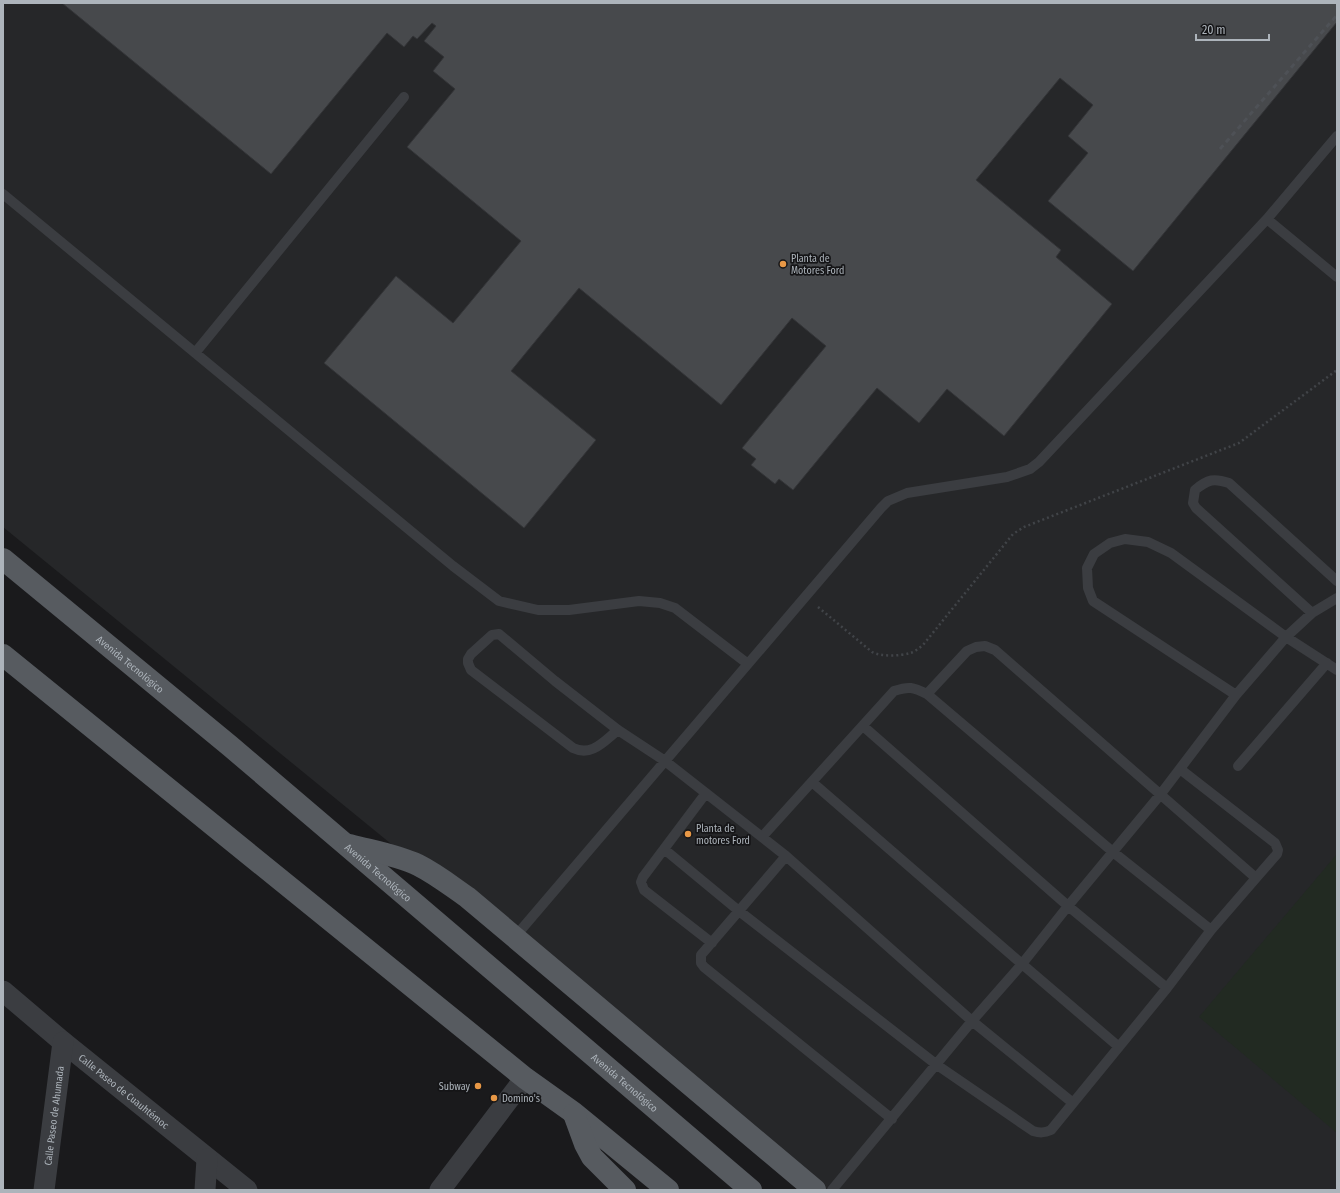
<svg xmlns="http://www.w3.org/2000/svg" width="1340" height="1193" font-family="'Fira Sans Condensed',sans-serif">
<style>
.built{fill:#262729}
.green{fill:#222a22}
.building{fill:#47494c;stroke:#343538}
.lines{fill:none;stroke-linecap:round;stroke-linejoin:round}
.path{stroke:#414448;stroke-width:2.5;stroke-dasharray:2 3;stroke-linecap:butt}
.service{stroke:#3b3d41;stroke-width:10}
.minor{stroke:#3b3d41;stroke-width:21}
.primary{stroke:#575b60;stroke-width:22}
.rail{stroke:#4e5156;stroke-width:3;stroke-dasharray:5 4;stroke-linecap:butt}
.poi-dot{fill:#e89846;stroke:#151517;stroke-width:1.5}
.labels{text-anchor:middle;stroke-width:3.5;stroke-linejoin:round;paint-order:stroke}
.poi-label{font-size:10px;fill:#adb4bb;stroke:#151517;text-anchor:start}
.street-label{font-size:10px;fill:#adb4bb;stroke:#151517}
</style>
<rect width="100%" height="100%" fill="#1a1a1c"/>
<path class="built" d="M3,3h1334v1187h-522l-812,-663z"/>
<path class="green" d="M1337,854v279l-138,-116z"/>
<path class="building" d="M62,3h1275v19l-204,249 -85,-70 40,-48 -20,-17 25,-31 -33,-27 -84,102 85,70 -5,7 56,47 -108,132 -57,-47 -28,34 -42,-35 -84,102 -14,-11 -4,5 -24,-19 5,-6 -14,-11 84,-102 -34,-28 -71,87 -142,-117 -68,83 85,69 -72,88 -200,-165 72,-87 57,47 68,-82 -114,-94 48,-58 -22,-18 11,-14 -20,-16 12,-15 -4,-3 -15,16 -4,-3 -9,11 -17,-14 -116,141z"/>
<g class="lines">
<path class="path" d="M818,607l54,45c9,5 28,4 38,1 5,-1 9,-5 13,-8l90,-111 11,-7 215,-84 98,-73"/>
<path class="service" d="M3,194l450,372 46,35 39,9h31l70,-9 21,2 15,5 73,56
M1267,219l70,58
M195,353l209,-256
M1312,613l-116,-105 -3,-5 2,-13c13,-11 19,-12 34,-7l108,98
M1236,695l-143,-94 -5,-13 -1,-20 7,-14 16,-11 15,-4 23,3 23,11 115,84 51,33
M863,726l205,180 99,82
M618,730c-14,11 -26,27 -45,18l-102,-78 -3,-7v-4l3,-5 21,-19 7,-1 56,47 63,49 47,31 121,95 186,165 101,82
M1238,766l89,-103
M1180,769l95,74 3,7 -1,4 -21,24
M812,782l210,182 97,83
M706,793l-63,84 -2,5 3,8 68,53
M762,837l132,-146c15,-5 19,-4 33,3l186,158 98,78
M664,849l75,62 198,154 96,66c7,2 11,2 18,-1l116,-142 44,-58 45,-52 -261,-228 -10,-4 -9,1 -9,4 -40,43
M786,856l-85,99v8l3,4 188,152
M514,938l367,-430 7,-7 19,-8 100,-16 23,-8 9,-7 228,-243 70,-83
M832,1190l140,-169 50,-57 46,-58 92,-111 76,-100 50,-58 26,-24 25,-15"/>
<g class="minor">
<path id="s1" d="M3,991l60,51 184,148"/>
<path id="s2" d="M44,1190l19,-148"/>
<path d="M205,1190l2,-31"/>
<path d="M440,1190l85,-112"/>
</g>
<g class="primary">
<path id="s3" d="M3,559l227,187 521,444"/>
<path d="M3,655l522,423 49,35 94,77"/>
<path d="M350,845c22,6 47,10 68,20 18,9 33,21 49,32l348,293"/>
<path d="M574,1114l11,30 7,13 33,33"/>
</g>
<path class="rail" d="M1220,149l117,-134"/>
</g>
<g class="poi-dot">
<circle cx="783" cy="264" r="4"/>
<circle cx="688" cy="834" r="4"/>
<circle cx="478" cy="1086" r="4"/>
<circle cx="494" cy="1098" r="4"/>
</g>
<g class="labels">
<g class="poi-label">
<text x="791" y="262">Planta de<tspan x="791" dy="12">Motores Ford</tspan></text>
<text x="696" y="832">Planta de<tspan x="696" dy="12">motores Ford</tspan></text>
<text x="470" y="1090" text-anchor="end">Subway</text>
<text x="502" y="1102">Domino's</text>
</g>
<g class="street-label">
<text dy="4" stroke="none"><textPath href="#s3" startOffset="165">Avenida Tecnológico</textPath></text>
<text dy="4" stroke="none"><textPath href="#s3" startOffset="489">Avenida Tecnológico</textPath></text>
<text dy="4" stroke="none"><textPath href="#s3" startOffset="813">Avenida Tecnológico</textPath></text>
<text dy="4" stroke="none"><textPath href="#s1" startOffset="157">Calle Paseo de Cuauhtémoc</textPath></text>
<text dy="4" stroke="none"><textPath href="#s2" startOffset="75">Calle Paseo de Ahumada</textPath></text>
</g>
</g>
<rect width="1340" height="1193" fill="none" stroke="#adb4bb" stroke-width="8"/>
<path d="M1196 34v6h73v-6" fill="none" stroke="#adb4bb" stroke-width="2"/>
<text x="1202" y="34" font-size="12" fill="#adb4bb" stroke="#151517" stroke-width="3" paint-order="stroke">20 m</text>
</svg>
